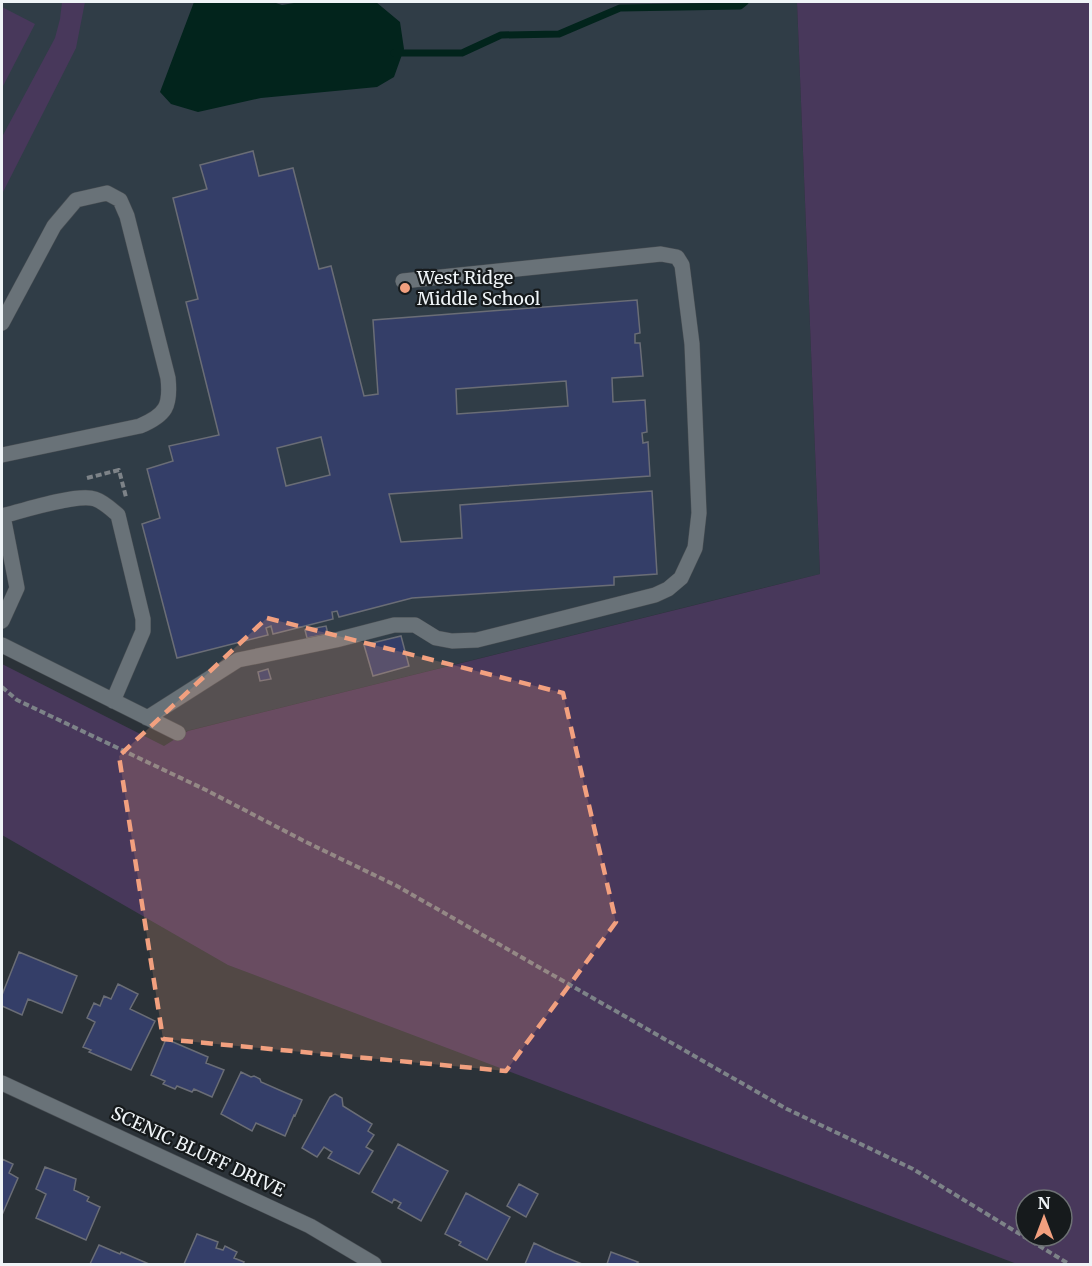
<svg xmlns="http://www.w3.org/2000/svg" width="1092" height="1266" font-family="Merriweather,serif">
<style>
.built{fill:#303d47}
.green{fill:#48385b;fill-rule:evenodd}
.water{fill:#02241c}
.lines{fill:none;stroke-linecap:round;stroke-linejoin:round}
.stream{stroke:#02241c;stroke-width:7}
.building{fill:#343e68;stroke:#6a6d76;stroke-width:1.5;fill-rule:evenodd}
.minor-casing{stroke:#484e53;stroke-width:16}
.path{stroke:#7d8388;stroke-width:4;stroke-dasharray:6 3;stroke-linecap:butt}
.minor{stroke:#697278;stroke-width:15}
.marked{fill:#f2a07f;fill-opacity:0.2;stroke:#f2a07f;stroke-width:4.5;stroke-dasharray:12 8;stroke-linejoin:round}
.poi-dot{fill:#f2a07f;stroke:#161a1c;stroke-width:2}
.labels{text-anchor:middle;stroke-width:4.5;stroke-linejoin:round;paint-order:stroke}
.poi-label{font-size:18px;fill:#eff4f7;stroke:#161a1c;text-anchor:start}
.street-label{font-size:18px;fill:#eff4f7;stroke:#161a1c}
</style>
<rect width="100%" height="100%" fill="#2b3238"/>
<path class="built" d="M2,2h795l23,572 -642,159 -176,-84z"/>
<path class="green" d="M62,2h23l-9,46 -74,146v-57l53,-99 5,-19z
M797,2h293v1262h-73l-789,-299 -226,-130v-171l162,82 24,-15 632,-157zM1026,1200h36v36h-36z
M2,7l33,17 -33,64z"/>
<path class="water" d="M194,2h79l9,3 18,-3h76l24,20 4,27 -10,28 -17,10 -116,11 -63,14 -27,-8 -11,-12z"/>
<g class="lines">
<path class="stream" d="M394,53h68l39,-18 58,-1 61,-26 120,-2 5,-4"/>
</g>
<path class="building" d="M253,151l6,25 34,-8 26,101 12,-3 33,130 14,-2 -5,-74 264,-20 3,33 -5,1v9h5l3,33 -31,2 1,24 32,-2 2,32 -5,1 1,10 5,-1 2,34 -261,18 12,48 61,-4 -2,-33 192,-14 5,83 -43,3v8l-202,13 -73,19 -2,-6 -5,1 1,7 -60,15 -2,-8 -5,2 2,7 -91,23 -35,-134 18,-6 -13,-49 26,-8 -4,-15 50,-11 -33,-133 12,-3 -25,-101 34,-9 -7,-24zM566,381l2,25 -111,8 -1,-25zM321,437l9,38 -44,11 -9,-38z
M326,626l2,8 -21,4 -2,-8z
M401,636l8,30 -36,10 -9,-31z
M268,669l3,10 -11,2 -2,-9z
M19,952l58,24 -15,37 -34,-14 -6,16 -20,-9v-11z
M118,984l20,10 -8,15 25,12 -24,49 -42,-18 2,-2 -8,-3 12,-25 -8,-4 7,-15 6,3 4,-10 7,3z
M166,1039l42,18 -2,6 18,7 -12,27 -18,-8 -2,3 -15,-6 -2,3 -12,-5 2,-3 -14,-6z
M241,1072l10,5 3,-1 6,3 1,3 41,18 -7,16 -1,-1 -9,21 -29,-13 -4,8 -31,-17z
M335,1094l7,4 1,8 29,18 -4,7 6,4 -8,12 7,4 -14,23 -31,-16 4,-6 -8,-5 -7,10 -15,-9 28,-51z
M398,1144l50,27 -27,50 -23,-13 3,-5 -7,-4 -2,4 -20,-11z
M2,1159l11,5 -4,9 9,5 -16,37z
M45,1167l31,12 -2,11 15,7 -2,4 13,6 -14,33 -50,-22 10,-24 -10,-5z
M519,1184l19,10 -12,23 -19,-11z
M466,1193l44,24 -23,43 -28,-15 2,-3 -16,-8z
M197,1234l21,8 -2,6 7,2 2,-4 12,6 -3,6 10,4 -1,2h-59z
M534,1243l21,10 27,11h-57z
M99,1245l21,9 1,-2 28,12h-59z
M611,1252l27,10 -1,1 3,1h-33z"/>
<g class="lines">
<defs>
<path id="minor" d="M2,323l52,-97 22,-26 31,-7 13,7 7,16 41,162c3,28 -2,37 -28,48l-138,29
M2,516c20,-5 75,-23 93,-17 9,3 16,10 23,16l25,104v12l-30,70
M2,621l15,-33 -14,-72
M2,645l176,88
M147,718l91,-58 98,-20 58,-15h21l21,13 16,3 25,-1 178,-45 13,-6 13,-11 14,-30 4,-35 -7,-169 -10,-79 -5,-8 -16,-3 -258,27
M2,1083l308,143 64,38"/>
</defs>
<use href="#minor" class="minor-casing"/>
<path class="path" d="M87,478l32,-8 7,27
M2,687l15,13 189,90 100,52 91,44 390,223 126,60 156,95"/>
<use href="#minor" class="minor"/>
</g>
<path class="marked" d="M267,618l296,75 53,229 -110,149 -343,-32 -44,-283z"/>
<circle class="poi-dot" cx="405" cy="288" r="6"/>
<g class="labels">
<g class="poi-label">
<text x="417" y="284">West Ridge<tspan x="417" dy="21">Middle School</tspan></text>
</g>
<g class="street-label">
<text transform="translate(198 1152) rotate(25)" y="6">SCENIC BLUFF DRIVE</text>
</g>
</g>
<rect width="1092" height="1266" fill="none" stroke="#eff4f7" stroke-width="6"/>
<g transform="translate(1044 1218)"><circle r="28" fill="#161a1c" stroke="#6d7174" stroke-width="1.5"/>
<path d="M0-4.5L10 22L0 15L-10 22Z" fill="#f2a07f"/>
<text y="-9" font-size="16" font-weight="bold" text-anchor="middle" fill="#eff4f7">N</text>
</g>
</svg>
